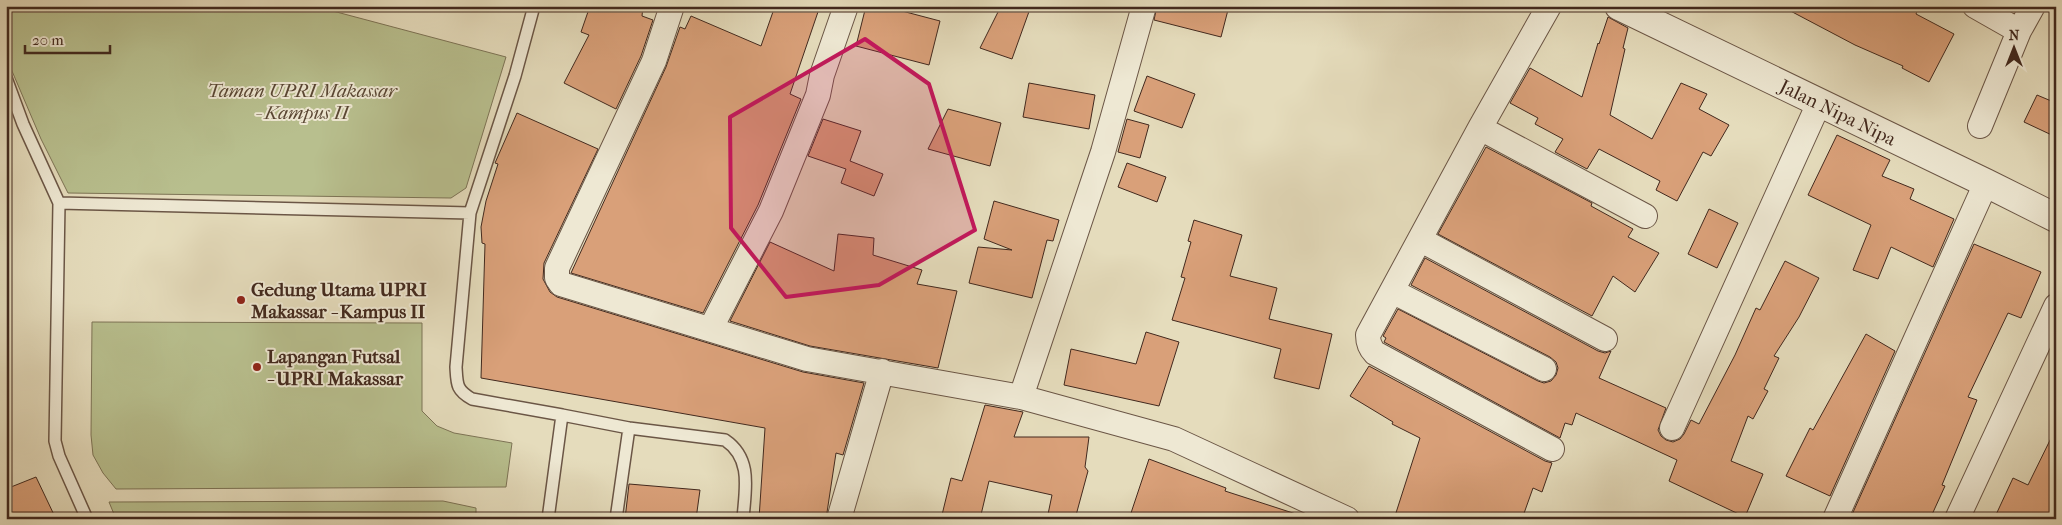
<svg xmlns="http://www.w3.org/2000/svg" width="2062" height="525" font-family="'IM FELL French Canon',serif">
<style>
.green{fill:#b8bf8e;stroke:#7d7456}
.building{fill:#d9a079;stroke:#42291e}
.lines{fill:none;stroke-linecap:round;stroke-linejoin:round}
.service-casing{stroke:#6b5646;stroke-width:14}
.minor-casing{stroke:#6b5646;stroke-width:26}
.tertiary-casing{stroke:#6b5646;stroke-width:30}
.service{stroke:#eee8d3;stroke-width:11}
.minor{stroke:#eee8d3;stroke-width:24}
.tertiary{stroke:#eee8d3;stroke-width:28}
.marked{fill:#c2185b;fill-opacity:0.2;stroke:#c2185b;stroke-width:4;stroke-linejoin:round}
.poi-dot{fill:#8f2418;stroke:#eee8d3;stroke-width:2}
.labels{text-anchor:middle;stroke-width:4;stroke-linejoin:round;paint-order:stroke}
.park-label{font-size:19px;font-style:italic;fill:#5a4734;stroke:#eee8d3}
.street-label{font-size:19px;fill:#42291e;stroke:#eee8d3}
.poi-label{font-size:19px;font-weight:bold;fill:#42291e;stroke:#eee8d3;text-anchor:start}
</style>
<rect width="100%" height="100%" fill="#e5dcbc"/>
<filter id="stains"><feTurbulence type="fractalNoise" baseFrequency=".004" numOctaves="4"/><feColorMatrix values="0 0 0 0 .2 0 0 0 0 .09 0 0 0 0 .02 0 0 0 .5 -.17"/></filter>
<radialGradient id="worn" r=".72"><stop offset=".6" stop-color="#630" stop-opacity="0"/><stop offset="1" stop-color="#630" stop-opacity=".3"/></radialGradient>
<path class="green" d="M6,6h308l192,51 -40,131 -15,10 -383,-5 -27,-54 -35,-82z
M92,322l330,1v88l15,15 17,7 58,10 -6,44 -390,2 -13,-16 -10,-18 -2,-20z
M443,501l33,7v11h-360l-7,-17z"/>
<path class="building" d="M590,6h53l-1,10 11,4 -12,36 -25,53 -52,-26 25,-48 -8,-3z
M775,6h45l-30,88 11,5 -43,106 -55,108 -132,-40 95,-206 14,-40 5,2 6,-13 70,30z
M866,6h17l57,15 -11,44 -73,-19z
M1001,6h30l-19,53 -32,-11z
M1157,6h72l-8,31 -67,-17z
M1781,6h138l-3,8 38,20 -25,48 -27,-14 1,-2 -48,-21z
M1608,17l20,11 -5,20 2,1 -15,66 42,24 29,-56 26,11 -8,15 30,16 -18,31 -8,-4 -26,49 -21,-11 4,-9 -61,-32 -12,20 -32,-17 8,-13 -28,-15 3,-6 -28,-15 20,-35 52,29 16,-54 1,1z
M1147,76l48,18 -13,34 -48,-17z
M1029,83l66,12 -6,34 -66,-12z
M2037,95l19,8v34l-32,-15z
M948,109l53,14 -11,43 -62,-17z
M517,113l81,36 -54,114 -1,16 7,13 7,5 246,75 61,11 -21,72 -7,-2 -10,66h-67l6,-91 -284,-50 4,-134 -3,-1 -1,-16 5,-26 12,-37 -3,-1z
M823,119l38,12 -11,30 33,13 -9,22 -33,-13 5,-14 -38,-13z
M1127,119l22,6 -9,33 -22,-6z
M1837,135l53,25 -8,16 32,13 -4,10 44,20 -21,48 -42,-20 -13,32 -25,-9 18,-45 -63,-30z
M1486,147l106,56 -1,3 42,23 -5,8 31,16 -24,39 -22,-16 -21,40 -154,-82z
M1127,163l39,14 -9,25 -39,-15z
M994,201l65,19 -6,21 -6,-1 -15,58 -63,-15 9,-36 34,3 -28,-11z
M1709,209l29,14 -21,45 -29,-14z
M1194,220l48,15 -12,41 47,12 -8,31 63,15 -13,55 -45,-11 7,-29 -109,-29 13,-42 -4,-1 10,-35 -3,-1z
M838,234l36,4 -1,17 49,15 -5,14 40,7 -19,77 -128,-22 -80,-25 40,-79 64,29z
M1974,244l67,28 -20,46 -13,-5 -40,84 9,3 -35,85 3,1 -15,33h-80z
M1425,258l173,93 7,2 6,-2 -12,27 67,30 -8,22 3,6 5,4 7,2 7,-3 4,-5 7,-14 8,4 36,-69 21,-47 4,2 25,-49 34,17 -20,39 -25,39 5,2 -15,31 4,2 -15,28 -5,-3 -17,45 32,13 -18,43 -76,-36 8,-21 -101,-47 -4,12 -7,-2 -5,15 -176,-96 2,-4 -3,-2 15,-27 140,72 6,2 7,-2 5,-6 2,-7 -2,-6 -6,-5 -139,-72z
M1146,332l33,10 -20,64 -95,-21 7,-36 65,15z
M1866,334l29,17 -65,145 -44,-20 24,-48 3,2z
M1369,366l176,95 7,2 -10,29 -9,-4 -11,31h-128l26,-81 -28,-14 1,-2 -43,-26z
M985,405l38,7 -9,25h75l-4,30 3,4 -13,48h-28l5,-24 -63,-14 -9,38h-39l10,-41 11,3z
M2056,428v91h-62l19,-41 15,7z
M1149,459l77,29 -1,3 71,23 -1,5h-166z
M36,477l20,42h-42l-8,-17v-13z
M629,484l71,6 -4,29h-71z"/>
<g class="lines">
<defs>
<path id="service" d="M534,6l-19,70 -45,137 -14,154c1,17 0,23 16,32l90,16 -14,104
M6,78l17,46 36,79 411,10
M59,203l-4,238 4,15 28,63
M562,415l67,13 96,12c28,19 20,50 18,79
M616,519l13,-91"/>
<path id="minor" d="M672,6l-18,55 -97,207v10l4,6 246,75 214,38 153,42 173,80
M1549,6l-69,122 -112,207c0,7 2,13 7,18l177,96
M1975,6l44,25
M1980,126l39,-95 14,-25
M1480,128l165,88
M1421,240l184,99
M1392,291l152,78
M711,328l60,-117 47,-116 4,-20 24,-69
M1021,397l82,-245 41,-146
M1672,428l147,-325
M839,519l43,-148
M1835,519l151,-336
M1957,519l99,-213"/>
<path id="tertiary" d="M1619,6l367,177 70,35"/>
</defs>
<use href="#service" class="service-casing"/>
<use href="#minor" class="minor-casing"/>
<use href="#tertiary" class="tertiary-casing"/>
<use href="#service" class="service"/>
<use href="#minor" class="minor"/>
<use href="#tertiary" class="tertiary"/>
</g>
<path class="marked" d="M865,39l64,45 46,146 -96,55 -93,12 -55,-69 -1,-111z"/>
<g class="poi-dot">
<circle cx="241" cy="300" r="5"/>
<circle cx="257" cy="367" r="5"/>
</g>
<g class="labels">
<g class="park-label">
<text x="302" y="97">Taman UPRI Makassar<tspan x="302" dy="22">- Kampus II</tspan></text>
</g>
<g class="street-label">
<text transform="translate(1838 112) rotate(26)" y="7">Jalan Nipa Nipa</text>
</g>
<g class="poi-label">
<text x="251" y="296">Gedung Utama UPRI<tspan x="251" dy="22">Makassar - Kampus II</tspan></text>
<text x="267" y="363">Lapangan Futsal<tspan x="267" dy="22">- UPRI Makassar</tspan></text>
</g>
</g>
<rect width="2062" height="525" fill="none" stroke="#e5dcbc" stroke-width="25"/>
<rect x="8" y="8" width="2047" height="510" fill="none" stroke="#42291e" stroke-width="2.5"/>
<rect x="12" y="12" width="2037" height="500" fill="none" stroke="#42291e"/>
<g transform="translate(2014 48)" stroke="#eee8d3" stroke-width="4" paint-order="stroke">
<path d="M0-4L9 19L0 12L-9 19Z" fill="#42291e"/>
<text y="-8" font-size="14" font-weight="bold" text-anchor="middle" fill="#42291e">N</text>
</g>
<path d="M25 45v8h85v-8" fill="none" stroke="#42291e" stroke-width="2.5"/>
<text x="32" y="45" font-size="15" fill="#42291e" stroke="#eee8d3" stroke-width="4" paint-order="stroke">20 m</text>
<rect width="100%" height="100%" filter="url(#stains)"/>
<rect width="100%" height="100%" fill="url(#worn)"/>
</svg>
